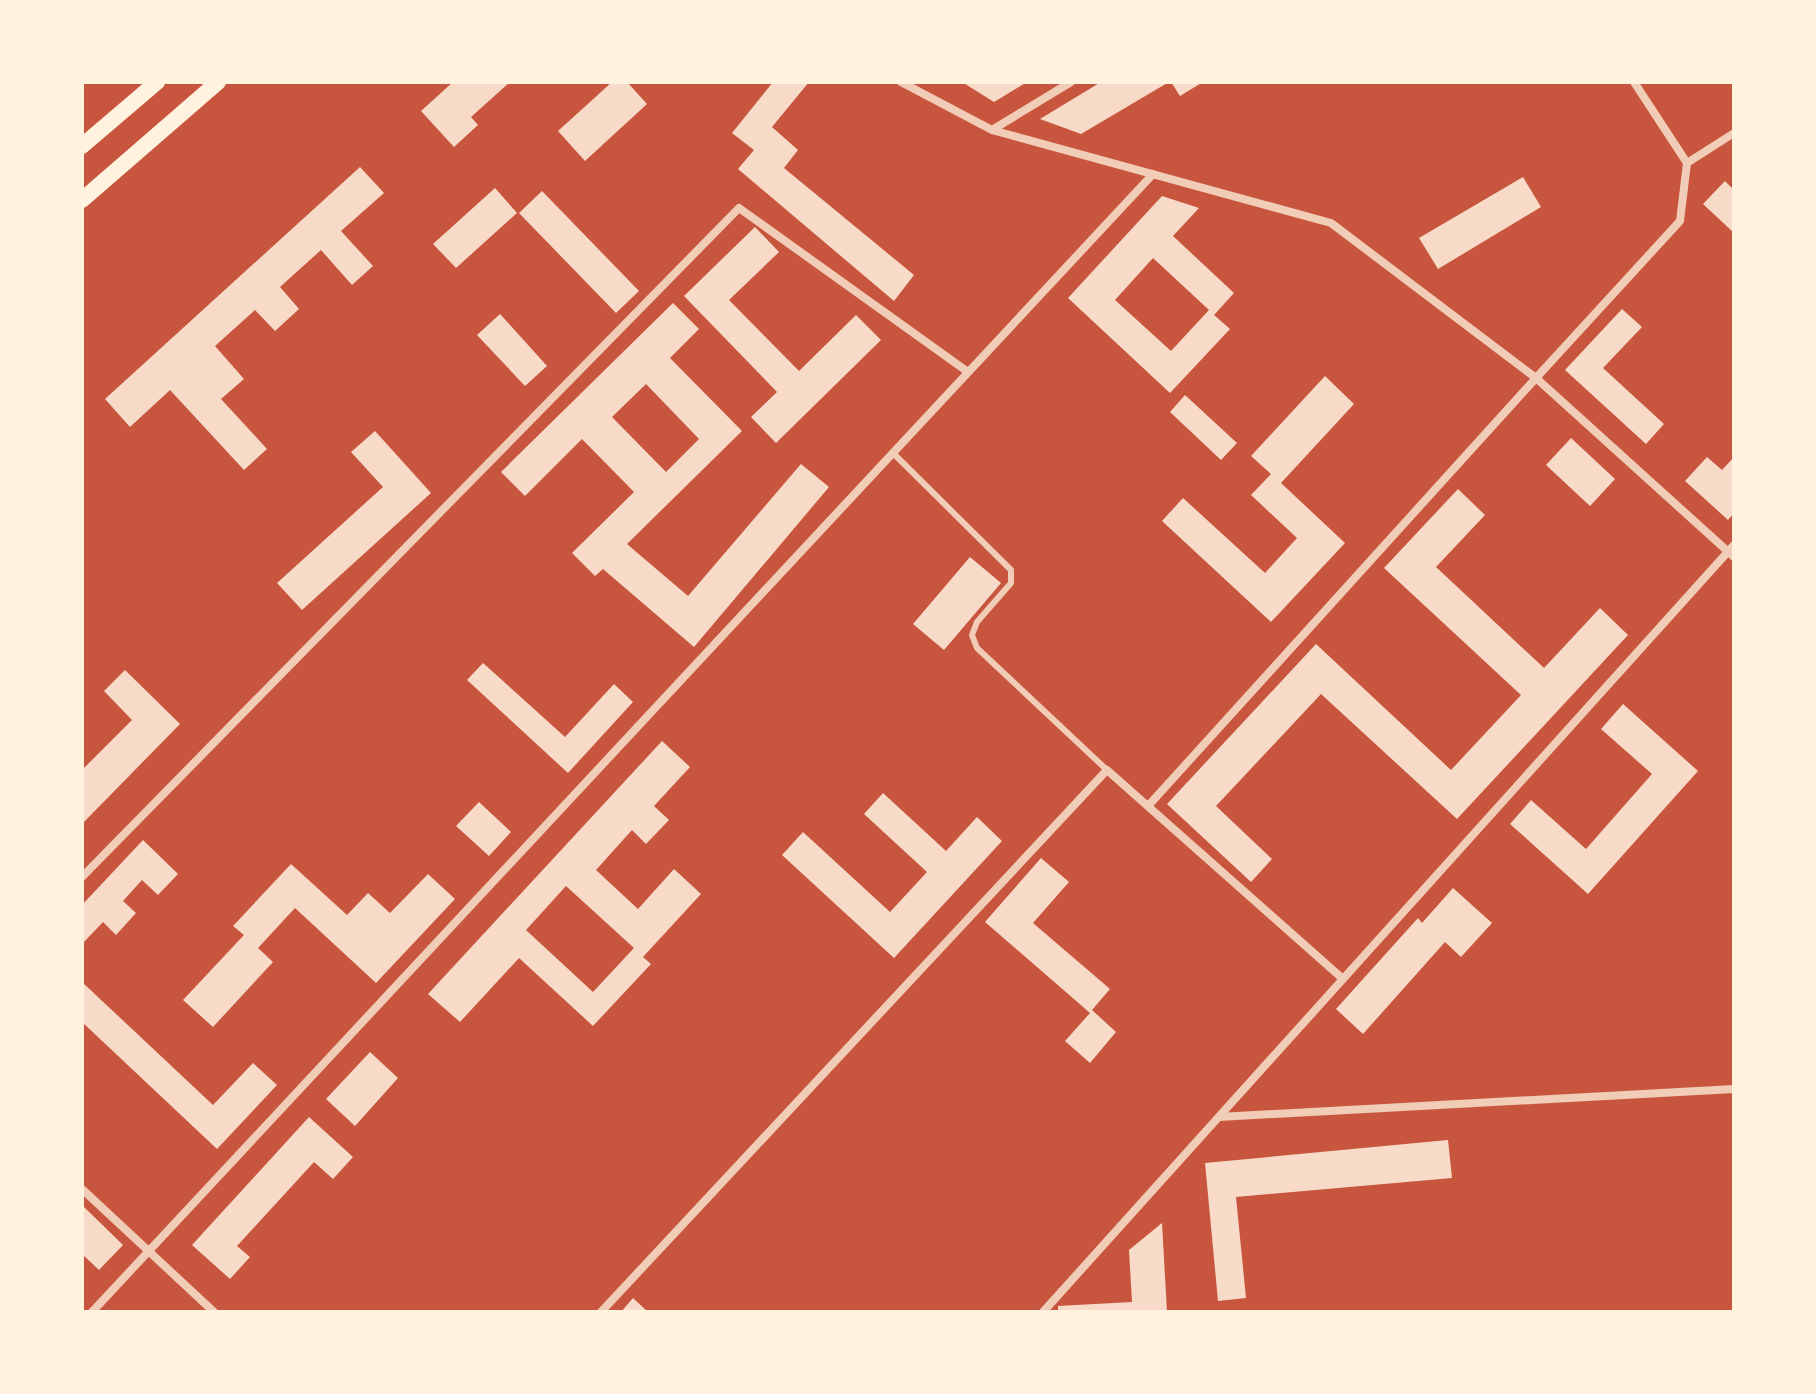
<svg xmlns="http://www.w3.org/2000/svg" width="1816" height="1394" font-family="Ubuntu,sans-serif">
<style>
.building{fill:#f7dbc8;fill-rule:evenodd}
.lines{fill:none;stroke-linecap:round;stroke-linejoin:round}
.service{stroke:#f1ccb7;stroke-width:6}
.minor{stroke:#f1ccb7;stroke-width:8}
.secondary{stroke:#fff3e0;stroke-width:16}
</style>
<rect width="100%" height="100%" fill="#c8553d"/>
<path class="building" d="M453,82h57l-39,35 7,8 -24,22 -33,-36z
M612,82h15l20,22 -62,57 -27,-30z
M773,82h36l-37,45 26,23 -14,18 130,107 -20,26 -156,-132 16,-19 -22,-17z
M962,82h65l-33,20z
M1101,82h68l-88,52 -41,-15z
M1171,82h32l-23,14z
M360,167l24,26 -43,38 32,35 -21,19 -31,-35 -41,37 19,22 -24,22 -20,-21 -40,36 29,33 -23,20 46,50 -23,21 -74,-80 -40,37 -25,-28z
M1523,177l18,30 -103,62 -19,-31z
M1725,181l9,9v43l-31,-29z
M495,188l22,25 -61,55 -23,-24z
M542,191l97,100 -23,22 -97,-100z
M1162,196l37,12 -26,28 61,57 -20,22 16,14 -60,64 -102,-95zM1153,258l56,52 -38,41 -56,-51z
M755,227l24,25 -50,48 70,71 57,-56 25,25 -105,103 -25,-26 26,-25 -93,-96z
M673,303l26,26 -29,29 72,73 -115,113 61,52 113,-132 28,23 -135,160 -91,-78 -8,7 -23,-23 62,-61 -52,-53 -57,57 -24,-24zM646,384l53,55 -33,33 -54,-55z
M1622,309l20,18 -39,41 61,56 -18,20 -81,-74z
M500,314l47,52 -22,20 -48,-51z
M1325,376l29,28 -73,79 64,60 -74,79 -109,-101 21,-23 82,75 32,-35 -46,-43 20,-21 -20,-18z
M1185,395l52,48 -16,17 -51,-48z
M375,431l56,62 -129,117 -25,-27 106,-96 -32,-35z
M1571,438l44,41 -25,27 -44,-41z
M1707,457l15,13 12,-13v56l-6,7 -43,-39z
M1458,489l27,26 -49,52 108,101 56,-60 28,27 -171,184 -136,-125 -105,112 56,53 -21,23 -84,-78 149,-160 135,126 70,-75 -137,-127z
M970,557l31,26 -57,67 -31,-26z
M483,663l82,74 49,-53 19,18 -65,71 -101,-93z
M125,670l55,54 -98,100v-54l50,-50 -28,-29z
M1623,704l75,67 -110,123 -78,-70 21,-24 55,49 66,-75 -51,-45z
M662,741l28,26 -36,39 15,14 -23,24 -14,-14 -36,40 42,39 36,-40 27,25 -58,63 8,7 -58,62 -74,-68 -59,64 -32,-28zM566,886l68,62 -41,44 -67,-62z
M883,793l63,58 31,-34 25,24 -108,117 -112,-103 21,-23 87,80 37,-40 -63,-58z
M479,802l32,30 -22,24 -33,-30z
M143,840l35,34 -20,21 -16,-15 -19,21 13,12 -20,22 -13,-13 -21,22v-39z
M1041,858l28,24 -36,41 77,66 -18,21 24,22 -26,31 -25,-22 25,-28 -105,-91z
M291,864l56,51 21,-22 22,20 38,-39 27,25 -79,84 -81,-75 -37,40 15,14 -60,65 -30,-27 61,-65 -11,-9z
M1453,888l39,35 -31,34 -16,-15 -82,92 -27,-25 82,-91 4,5z
M82,982l131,123 40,-42 24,22 -60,64 -135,-127z
M370,1052l28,26 -43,48 -29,-27z
M309,1117l44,40 -20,22 -19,-17 -77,84 13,11 -20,22 -38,-34z
M1448,1140l4,38 -216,19 10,101 -28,3 -13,-138z
M82,1205l41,40 -24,25 -17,-16z
M1162,1223l5,89h-109v-6l74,-4 -3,-52z
M633,1298l15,14h-27z"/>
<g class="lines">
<path class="service" d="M893,453l118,117v13l-34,39 -5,13 5,13 130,122"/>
<path class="minor" d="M901,82l91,48 339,93 205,155 -388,428
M1634,82l53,81
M992,130l79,-48
M1734,133l-47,30 -7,58 -144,157 198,179
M82,877l657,-669 229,164
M1219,1117l515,-28
M82,1189l132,123
M92,1312l1061,-1138
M601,1312l506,-542 236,209
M1043,1312l691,-767"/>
<path class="secondary" d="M82,146l75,-64
M82,200l136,-118"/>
</g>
<rect width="1816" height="1394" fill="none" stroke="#fff3e0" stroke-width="168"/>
</svg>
